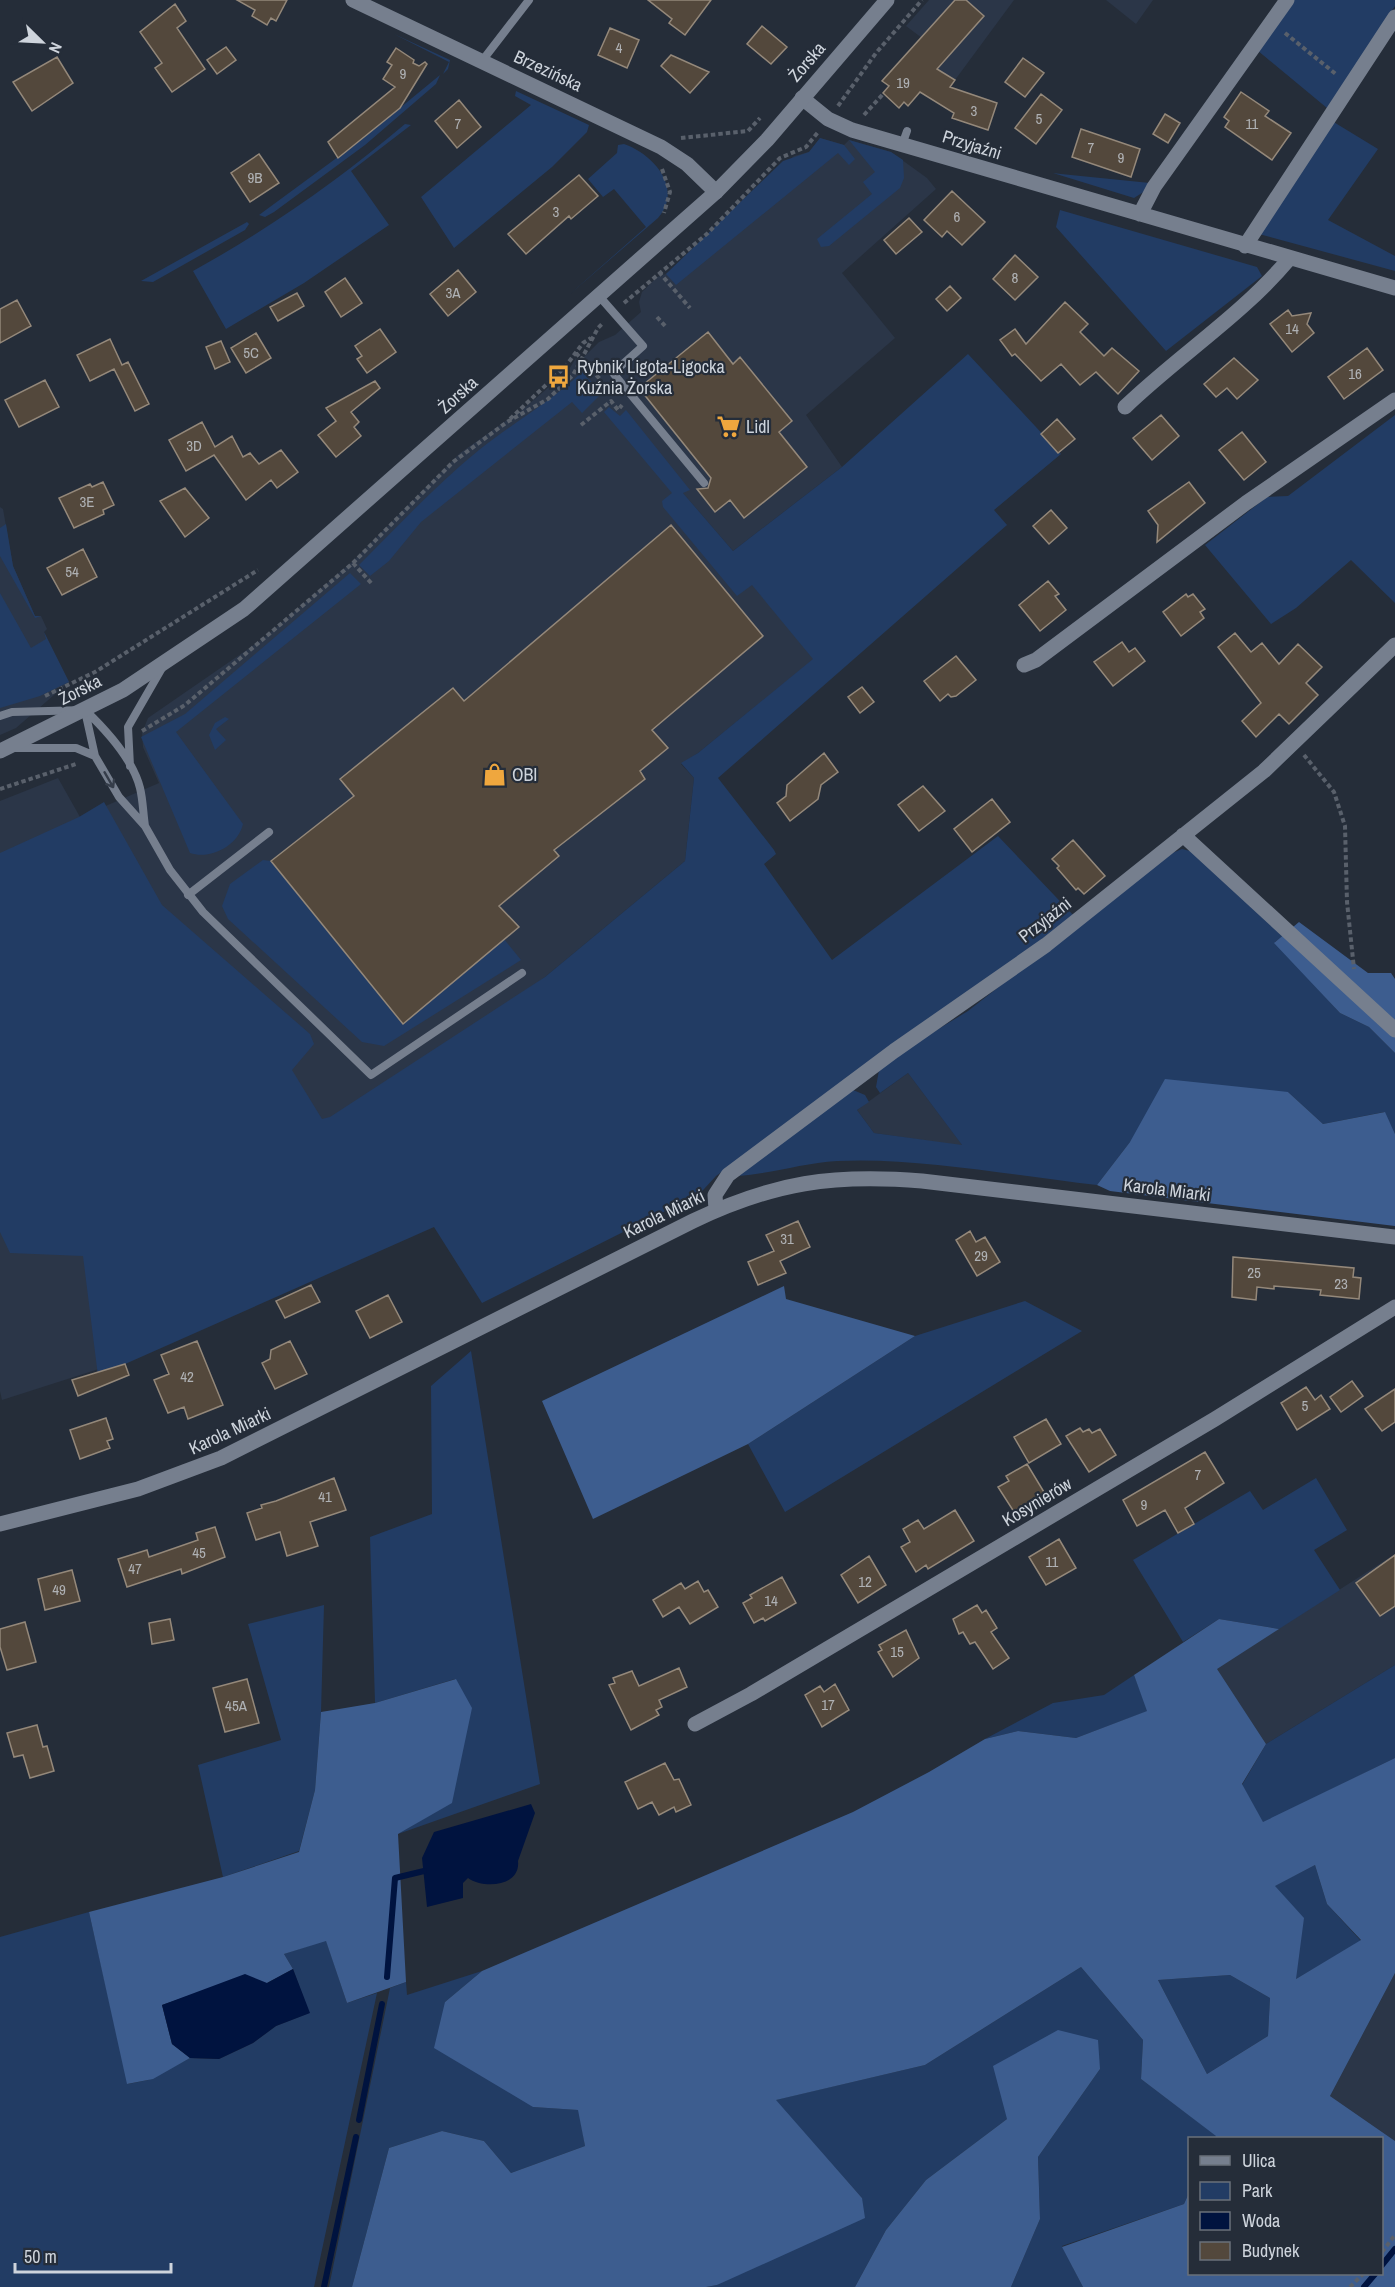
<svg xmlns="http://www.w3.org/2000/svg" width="1395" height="2287" font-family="'Archivo Narrow',sans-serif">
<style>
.built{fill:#2b3648}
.green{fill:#223c64}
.forest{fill:#3d5d8f;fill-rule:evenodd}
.water{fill:#00133f}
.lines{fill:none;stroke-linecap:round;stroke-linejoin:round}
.stream{stroke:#00133f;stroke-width:6}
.building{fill:#53483c;stroke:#94887a;stroke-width:1.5}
.path{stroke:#59606b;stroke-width:4;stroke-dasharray:4.5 3;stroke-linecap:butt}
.lane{stroke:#767f8e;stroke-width:8}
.street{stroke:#767f8e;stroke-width:15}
.secondary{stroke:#767f8e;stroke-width:15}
.oneway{stroke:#353d4a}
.labels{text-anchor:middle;stroke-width:4.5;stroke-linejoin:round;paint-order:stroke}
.number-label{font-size:15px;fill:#afb1b4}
.street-label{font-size:18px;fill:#ced4dc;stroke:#252d39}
.poi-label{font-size:18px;fill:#ced4dc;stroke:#252d39;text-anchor:start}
</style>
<rect width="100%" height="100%" fill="#252d39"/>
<path class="built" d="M929,0h85l-59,80 -31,-18 -2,-24 -16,-12z
M1106,0h47l-17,24z
M820,138l24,7 5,-5 42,12 36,26 9,11 -94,84 53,65 -89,77 36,52 -109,84 -51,-59 55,103 15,-11 62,75 -116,94 -17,11 13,14 -9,83 -140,116 -223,172 -322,-296v-52l58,-23 22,39 79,-34 -16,-36 -1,-14 6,-15 116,-80 89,-77 107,-108 63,-44 45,-38 8,-13 3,4 20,-20 16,-7 26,-23 -2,-10 3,-10 15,-15 9,-3 128,-118 15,-4z
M0,507l3,2 10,57 22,50h6l6,13 -3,3 25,50 -53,46 -16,7z
M908,1073l55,73 -89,-13 -17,-23z
M0,1226l94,17 11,124 -103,33 -2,-9z
M1395,1554v111l-129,79 -50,-75z
M1395,1973v168l-65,-45z"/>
<path class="green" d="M1293,0h102v6l-68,102 -70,-58z
M394,34l56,26 -2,9 -5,5 6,-12z
M440,75l-4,9 -71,61 -91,67 -9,5 -6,-2 102,-75z
M516,91l73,34 -2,7 -35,35 -98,81 -33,-51 110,-92 -16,-9z
M1332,121l46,28 -50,71 67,36v15l-136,-37z
M405,124l6,1 -60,46 38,54 -85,58 -78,46 -33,-58c76,-42 146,-91 212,-147z
M820,138l24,7 11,14 -6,6 -11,-12 -162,132 -10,-11 117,-113 26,-9z
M849,140l42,12 12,8 1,18 -4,10 -71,58 -8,1 -4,-8 55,-45 -9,-12 12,-10z
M624,144c29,10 60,44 34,74l-88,76 76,-67 -32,-38 -11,8 -15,-18 29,-26 1,-8z
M1053,173l8,1 89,9 -5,8 -11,7z
M1060,210l197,57 5,9 -96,75 -110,-124z
M247,222l2,2 -4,6 -92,52 -12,-1z
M968,354l93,100 -67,56 13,15 -289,253 56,72 2,4 -12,10 68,96 166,-124 76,80 -358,260 -23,25 -11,2 -29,14 -171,86 -48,-76 -336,149 -15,-120 -73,-3 -10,-21v-379l79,-36 25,-15 58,103 148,129 4,10 -22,26 30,49 8,-2 215,-140 140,-116 9,-83 -13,-15 17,-10 115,-94 -61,-74 -15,11 -74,-89 -1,-6 10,-8 -68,-81 5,-5 11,9 6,-6 64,80 -7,3 50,58 109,-84z
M582,372l20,21 -20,20 -10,-11 -151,120 -32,39 -19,15 -11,-11c39,-39 77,-80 120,-115 34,-27 71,-48 103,-78z
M1395,415v188l-44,-43 -55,48 -25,16 -66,-79 62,-48 21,-1z
M6,524l7,42 22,50h6l-6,2 -35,-62v-28z
M350,573l11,11 -185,148 67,92c-5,22 -33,36 -53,29l-49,-116 44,-23z
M0,593l31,55 15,-9 -2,-7 25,50 -29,14 -40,12z
M225,717l4,2 -13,10 10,11 -11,10 -6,-15 6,-12z
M1182,849l12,3 90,83 -9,7 65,71 29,14 26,26v81l-11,-22 -61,12 -35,-32 -158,50 -33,43c-81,-9 -180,-28 -260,-24 -34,2 -66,13 -100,15l116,-86 12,5 4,7 -12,8 17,23 88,12 -54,-72 -28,20 -4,-6 3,-17 43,-31 46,-28 197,-155z
M263,860l8,1 132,163 101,-85 17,21 -137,86 -22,-4 -134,-123 -6,-13 8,-22z
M1025,1301l57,30 -297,181 -37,-68 167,-108z
M471,1351l69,433 -142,50 54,-32 3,-123 -80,24 -5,-166 62,-23 -1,-128z
M1316,1478l31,52 -33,20 26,40 -61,39 -60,-10 -36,23 -50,-82 117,-69 13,19z
M324,1605l-3,107 -6,78 -16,61 -76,26 -25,-112 83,-25 -33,-116z
M1395,1665v93l-132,65 -21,-38 24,-41z
M1134,1675l14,36 -72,27 -58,-7 -33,8 68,-36 51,-8z
M1315,1865l12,39 34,37 -65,38 -22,-93z
M89,1912l39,172 20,-4 42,-22 29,1 34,-16 23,-17 33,-13 -16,-44 -9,-15 42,-14 21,63 30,-10 -63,294h-314v-350z
M1081,1967l62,73 -2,39 76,57 -2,2h-25l-1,55 -5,11 -122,42 21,41h-72l29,-68 -2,-62 62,-88 -93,50 -81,61 -40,50 -31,57h-149l11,-2 145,-87 -87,-98 150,-35z
M482,1971l-37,31 88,105 46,3 6,36 -74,27 -27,-32 -42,-10 -53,17 -37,139h-23l61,-299 16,-6 1,13z
M1230,1975l40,23 -2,38 -61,38 -49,-94z"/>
<path class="forest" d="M1299,922l69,51h23l4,6v74l-26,-26 -29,-14 -66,-70z
M1165,1079l123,13 35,32 62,-12 10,22v92l-285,-35 -13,-6 33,-43z
M784,1286l2,13 129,37 -167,108 -155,75 -51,-118z
M1219,1619l60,10 -62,40 49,75 -24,40 21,38 132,-64v215l-65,123 65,45v146h-312l-21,-40 122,-43 5,-11 1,81h192v-136h-167l1,-2 -75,-57 2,-39 -62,-73 -156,98 -149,35 86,98 3,20 -148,67 -11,2h-354l37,-139 53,-17 42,10 27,32 74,-27 -7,-36 -45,-3 -99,-59 11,-46 37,-31 371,-159 76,-40 56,-33 33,-8 58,7 71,-27 -13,-36zM1315,1865l12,39 34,36 -65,39 8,-61 -29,-32zM1230,1975l40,23 -2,38 -61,38 -49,-94z
M456,1679l16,29 -20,95 -54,31 8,148 -59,21 -21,-62 -42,13 9,15 -26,14 -70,10 -35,12 10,39 18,14 -37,21 -26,5 -38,-172 134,-35 76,-25 16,-62 6,-78 54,-9z
M1058,2030l40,10 2,29 -62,88 2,62 -29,68h-156l31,-57 40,-50 81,-61 -14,-53z"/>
<path class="water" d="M531,1804l4,9 -17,48c3,26 -35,28 -50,17l-5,5v15l-36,9 -5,-49 12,-26z
M293,1969l17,44 -34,13 -23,17 -34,16 -29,-1 -18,-14 -10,-39 83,-31 22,9z"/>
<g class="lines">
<path class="stream" d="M387,1977l8,-99 29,-7
M359,2120l23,-116
M1382,2265l13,-16
M324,2287l32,-150
M1364,2287l11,-13"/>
</g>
<path class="building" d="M237,0h50l-11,21 -5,-3 -4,7 -15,-9 3,-6z
M648,0h63l-26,35 -16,-12 3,-4z
M955,0h11l18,16 -47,53 18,11 -5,7 47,16 -9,27 -36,-12 2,-5 -34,-21 -12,14 -4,-4 -5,6 -16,-15 6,-7 -7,-5z
M175,4l11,17 -9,7 28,41 -33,23 -17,-24 7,-5 -22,-31z
M762,26l25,21 -16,17 -24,-20z
M610,28l29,12 -12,28 -29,-13z
M226,47l10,13 -19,14 -10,-14z
M396,48l18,12 -1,3 6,3 6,-4 2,2 -27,44 -62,50 -10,-16 67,-55 -12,-8 9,-14 -5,-3z
M671,55l38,17 -19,21 -29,-27z
M57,57l16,26 -41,28 -19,-29z
M1023,58l21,15 -19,24 -20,-15z
M1241,92l28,19 -4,5 26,17 -19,27 -47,-33 4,-6 -5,-4z
M1041,94l21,16 -26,34 -21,-16z
M459,100l22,27 -24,21 -22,-27z
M1165,114l15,9 -12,20 -15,-9z
M1081,129l59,20 -9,28 -59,-20z
M259,154l20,29 -29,19 -19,-29z
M579,175l19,21 -27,23 -2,-3 -43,38 -18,-20z
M952,191l33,31 -23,23 -15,-14 -5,6 -18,-17z
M909,218l13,14 -26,22 -12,-14z
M1015,255l23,22 -23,23 -22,-21z
M458,270l18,22 -28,24 -18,-22z
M345,278l17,25 -21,14 -16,-25z
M950,286l11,12 -14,13 -11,-12z
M297,293l7,13 -26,15 -8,-14z
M17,300l14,26 -31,17v-34z
M1065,302l23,22 -8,8 24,24 8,-8 27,23 -21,23 -22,-22 -16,13 -19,-21 -20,17 -26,-27 -3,2 -12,-16 15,-11 11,15z
M1288,310l4,6 19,-3 -4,11 7,9 -22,19 -22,-28z
M380,329l16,23 -29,21 -10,-14 5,-3 -7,-10z
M708,332l25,32 7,-7 52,64 -13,11 28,35 -63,51 -14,-18 -15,12 -18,-23 11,-1 3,-10 -72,-90z
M256,333l15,25 -25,15 -15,-25z
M110,339l12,26 6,-3 21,42 -14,7 -21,-42 -24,12 -13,-26z
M221,341l9,21 -15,7 -9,-22z
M1367,348l16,22 -39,29 -16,-22z
M1234,358l24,22 -21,19 -10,-11 -11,9 -12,-13z
M45,380l14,27 -40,20 -14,-27z
M375,381l5,7 -29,24 8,10 -5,5 7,9 -25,21 -18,-22 18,-14 -10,-13z
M1161,415l18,21 -27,24 -19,-22z
M1057,419l18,20 -17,14 -17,-19z
M202,422l13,25 17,-11 11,21 7,-4 9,11 22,-14 17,22 -21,16 -6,-8 -25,20 -32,-45 -28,16 -17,-31z
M1242,432l24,30 -22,18 -25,-30z
M103,482l11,23 -11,5 1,4 -30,14 -15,-30 31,-14 2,3z
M1189,482l16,21 -48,39 1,-17 -10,-14z
M185,488l24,30 -24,19 -25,-36z
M1051,510l16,18 -18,16 -16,-18z
M671,525l92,111 -111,94 16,18 -28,23 5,8 -91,71 5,6 -60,50 20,21 -116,97 -132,-163 83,-65 -14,-17 113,-91 11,13z
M83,549l14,28 -35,18 -15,-27z
M1048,581l11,13 -4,2 11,14 -26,21 -21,-26z
M1186,594l2,3 5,-3 12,15 -5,3 4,6 -23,18 -18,-24z
M1235,633l16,19 11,-9 17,21 19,-20 24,23 -16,16 12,12 -29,29 -10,-10 -23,23 -14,-16 19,-18 -43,-56z
M1122,642l7,10 6,-4 10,13 -32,25 -19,-24z
M956,656l20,24 -20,16 -5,1 -3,-3 -8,7 -16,-20z
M862,687l12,15 -14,11 -12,-16z
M824,753l14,19 -17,13 -3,14 -28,22 -13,-18 9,-7 1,-11z
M923,786l22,25 -26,20 -21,-26z
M992,799l18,23 -38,30 -18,-23z
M1073,840l32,36 -21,18 -6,-6 -2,2 -19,-22 2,-2 -7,-7z
M798,1221l12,26 -30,14 6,12 -28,12 -10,-23 26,-11 -8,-16z
M970,1231l6,11 9,-5 15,25 -23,14 -21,-36z
M1233,1257l121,11 -1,9 8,1 -2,21 -39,-4 1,-5 -47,-4v3l-17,-2 -1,13 -24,-3z
M311,1285l9,17 -35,16 -9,-17z
M388,1295l14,27 -32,16 -14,-27z
M197,1341l26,64 -35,14 -4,-12 -16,6 -14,-33 15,-6 -8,-19z
M290,1341l17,33 -32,15 -13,-26 8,-4 1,-9z
M125,1364l4,11 -51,21 -6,-16z
M1352,1381l11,15 -22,16 -11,-15z
M1306,1387l9,13 6,-5 9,14 -33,21 -16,-27z
M1395,1389v33l-13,9 -17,-22z
M106,1418l7,21 -6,2 3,7 -30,11 -10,-29z
M1046,1419l15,25 -32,19 -15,-26z
M1080,1428l3,4 6,-3 3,4 8,-4 16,26 -27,17 -23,-36z
M1205,1452l19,31 -39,25 9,16 -16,9 -13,-23 -28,16 -14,-26z
M1027,1464l20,33 -31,18 -18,-28 11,-6 -3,-5z
M334,1478l12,32 -36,12 8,24 -31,10 -7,-24 -24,8 -9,-27 15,-5 -1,-3 15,-4z
M955,1510l19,31 -46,28 -2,-4 -10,7 -15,-25 9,-5 -7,-13 15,-9 6,9z
M215,1527l10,30 -43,17 -1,-5 -54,18 -9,-28 29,-9 2,7 49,-17 -2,-7z
M1059,1539l17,29 -30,17 -17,-28z
M1395,1555v51l-15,10 -24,-33z
M869,1556l17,29 -28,18 -17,-28z
M72,1570l8,31 -35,9 -7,-31z
M782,1577l14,26 -31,18 -2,-3 -9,5 -11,-20 9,-5 -2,-3z
M698,1581l6,11 4,-2 10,17 -28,17 -11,-17 -16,10 -10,-17 28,-17 4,6z
M977,1605l5,8 4,-3 11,18 -6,4 18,26 -16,11 -18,-27 -5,2 -7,-12 -4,2 -6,-15z
M170,1619l4,21 -22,4 -3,-21z
M25,1622l11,40 -29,8 -7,-23v-18z
M906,1630l13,28 -26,19 -15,-25 4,-2 -3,-5z
M679,1668l8,19 -28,13 3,7 -6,3 3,5 -28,15 -22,-45 6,-2 -2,-5 19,-7 7,15z
M247,1679l12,44 -34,9 -12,-44z
M835,1684l14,26 -27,17 -17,-32 15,-9 4,6z
M37,1725l6,22 4,-1 7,25 -24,7 -7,-23 -9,2 -7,-24z
M665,1763l9,17 5,-1 12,26 -15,7 -2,-5 -15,8 -7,-13 -14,7 -13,-27z"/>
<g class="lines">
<path class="path" d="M1285,33l52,42
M838,106l38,-53 46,-53
M864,115l19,-21
M681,138l67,-7 12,-13
M662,169l8,23 -6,21
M659,272l31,36
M624,303l84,-70 72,-75 26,-11 13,-16
M657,317l9,10
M576,353l24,26
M510,419l55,-52 18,-24 8,-5
M581,425l30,-24 7,9 4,-5
M353,563l19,21
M45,696l50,-24 163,-102
M142,731l43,-26 168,-142 100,-101 54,-40 41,-23 25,-24 25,-47 5,-5
M1304,755l30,37 11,34 2,76 7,67
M0,789l76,-25
M1382,2252l13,-17
M1350,2287l13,-13"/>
<path class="lane" d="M482,61l47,-61
M902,145l5,-14
M599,296l44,50 -30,27 91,110
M85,711l10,45
M0,716l12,-4 73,-2c20,19 48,50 55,78 3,12 3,25 5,38
M12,748h64l19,8 24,41 26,29 25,44 33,42 168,163 151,-102
M130,766l-2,-39 34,-59
M188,895l81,-63"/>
<path class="street" d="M353,0l308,147 26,17 29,28
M802,98l26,21 24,11 543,158
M1140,214l14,-27 133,-187
M1245,246l150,-229
M1125,407c53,-51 117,-92 164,-148
M1024,665l12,-5 210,-157 149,-103
M1183,835l212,195
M716,1210l-1,-15 13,-20 166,-124 152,-106 218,-174 131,-126
M0,1524l138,-35 83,-31 472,-237c82,-39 139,-47 229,-40l473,56
M695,1724l56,-30 464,-275 180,-112"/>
<path class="secondary" d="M0,751l123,-61 121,-81 472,-417 51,-52 120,-140"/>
</g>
<defs><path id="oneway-shaft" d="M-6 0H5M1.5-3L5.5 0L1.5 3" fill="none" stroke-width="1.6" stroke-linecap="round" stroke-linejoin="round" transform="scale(1.5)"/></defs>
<use class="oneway" href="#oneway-shaft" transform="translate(109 780) rotate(60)"/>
<defs>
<symbol id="bus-bare" viewBox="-9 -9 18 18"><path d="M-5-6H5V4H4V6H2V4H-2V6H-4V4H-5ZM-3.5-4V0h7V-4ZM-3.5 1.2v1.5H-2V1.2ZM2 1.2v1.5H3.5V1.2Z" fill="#efa73e" stroke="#252d39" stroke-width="2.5" paint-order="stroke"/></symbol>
<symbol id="supermarket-bare" viewBox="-9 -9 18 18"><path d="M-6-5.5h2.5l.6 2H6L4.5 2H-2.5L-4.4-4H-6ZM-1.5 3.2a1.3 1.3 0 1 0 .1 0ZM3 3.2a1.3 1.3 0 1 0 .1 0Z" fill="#efa73e" stroke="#252d39" stroke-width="2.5" paint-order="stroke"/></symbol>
<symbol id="shop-bare" viewBox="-9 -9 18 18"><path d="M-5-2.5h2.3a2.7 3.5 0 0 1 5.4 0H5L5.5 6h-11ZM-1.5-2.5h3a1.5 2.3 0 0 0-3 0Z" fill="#efa73e" stroke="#252d39" stroke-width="2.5" paint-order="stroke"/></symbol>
</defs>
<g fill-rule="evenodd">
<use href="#bus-bare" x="542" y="360" width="33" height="33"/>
<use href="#supermarket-bare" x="712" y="410" width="33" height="33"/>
<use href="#shop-bare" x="478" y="758" width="33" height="33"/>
</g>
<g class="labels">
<g class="number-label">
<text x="619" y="53">4</text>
<text x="403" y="79">9</text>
<text x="903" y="88">19</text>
<text x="974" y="116">3</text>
<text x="1039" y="124">5</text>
<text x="458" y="129">7</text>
<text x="1252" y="129">11</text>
<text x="1091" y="153">7</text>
<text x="1121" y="163">9</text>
<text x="255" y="183">9B</text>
<text x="556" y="217">3</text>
<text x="957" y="222">6</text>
<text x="1015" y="283">8</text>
<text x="453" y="298">3A</text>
<text x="1292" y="334">14</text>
<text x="251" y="358">5C</text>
<text x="1355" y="379">16</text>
<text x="194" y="451">3D</text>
<text x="87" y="507">3E</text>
<text x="72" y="577">54</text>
<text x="787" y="1244">31</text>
<text x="981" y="1261">29</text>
<text x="1254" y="1278">25</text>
<text x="1341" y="1289">23</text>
<text x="187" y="1382">42</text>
<text x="1305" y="1411">5</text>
<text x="1198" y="1480">7</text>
<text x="325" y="1502">41</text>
<text x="1144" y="1510">9</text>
<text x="199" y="1558">45</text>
<text x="1052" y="1567">11</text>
<text x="135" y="1574">47</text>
<text x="865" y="1587">12</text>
<text x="59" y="1595">49</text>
<text x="771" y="1606">14</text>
<text x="897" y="1657">15</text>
<text x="828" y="1710">17</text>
<text x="236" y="1711">45A</text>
</g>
<g class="street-label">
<text transform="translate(807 62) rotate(-49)" y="6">Żorska</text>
<text transform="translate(548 71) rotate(25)" y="6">Brzezińska</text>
<text transform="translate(972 145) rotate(17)" y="6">Przyjaźni</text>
<text transform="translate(458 395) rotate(-42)" y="6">Żorska</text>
<text transform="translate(80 690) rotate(-27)" y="6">Żorska</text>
<text transform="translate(1045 920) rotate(-38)" y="6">Przyjaźni</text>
<text transform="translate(1167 1190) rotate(7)" y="6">Karola Miarki</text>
<text transform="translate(664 1214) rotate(-26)" y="6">Karola Miarki</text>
<text transform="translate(230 1431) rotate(-25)" y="6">Karola Miarki</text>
<text transform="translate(1037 1502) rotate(-31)" y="6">Kosynierów</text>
</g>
<g class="poi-label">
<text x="577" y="373">Rybnik Ligota-Ligocka<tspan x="577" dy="21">Kuźnia Żorska</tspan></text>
<text x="746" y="433">Lidl</text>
<text x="512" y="781">OBI</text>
</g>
</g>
<rect x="1188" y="2137" width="195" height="138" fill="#252d39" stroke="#69707a" stroke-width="1.5"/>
<rect x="1200" y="2156" width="30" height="9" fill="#767f8e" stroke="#69707a" stroke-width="1.5"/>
<text x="1242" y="2167" font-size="18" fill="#ced4dc">Ulica</text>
<rect x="1200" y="2182" width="30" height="18" fill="#223c64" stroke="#69707a" stroke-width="1.5"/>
<text x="1242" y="2197" font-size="18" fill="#ced4dc">Park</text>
<rect x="1200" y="2212" width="30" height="18" fill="#00133f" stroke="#69707a" stroke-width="1.5"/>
<text x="1242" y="2227" font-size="18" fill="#ced4dc">Woda</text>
<rect x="1200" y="2242" width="30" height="18" fill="#53483c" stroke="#69707a" stroke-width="1.5"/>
<text x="1242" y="2257" font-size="18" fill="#ced4dc">Budynek</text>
<g transform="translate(42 42) rotate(114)" stroke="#252d39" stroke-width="4.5" paint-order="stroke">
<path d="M0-4.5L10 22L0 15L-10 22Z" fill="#ced4dc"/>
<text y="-9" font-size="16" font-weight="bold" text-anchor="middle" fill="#ced4dc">N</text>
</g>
<path d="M15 2263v9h156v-9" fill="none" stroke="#ced4dc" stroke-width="3"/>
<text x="24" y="2263" font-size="18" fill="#ced4dc" stroke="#252d39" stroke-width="4.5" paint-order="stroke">50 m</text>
</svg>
